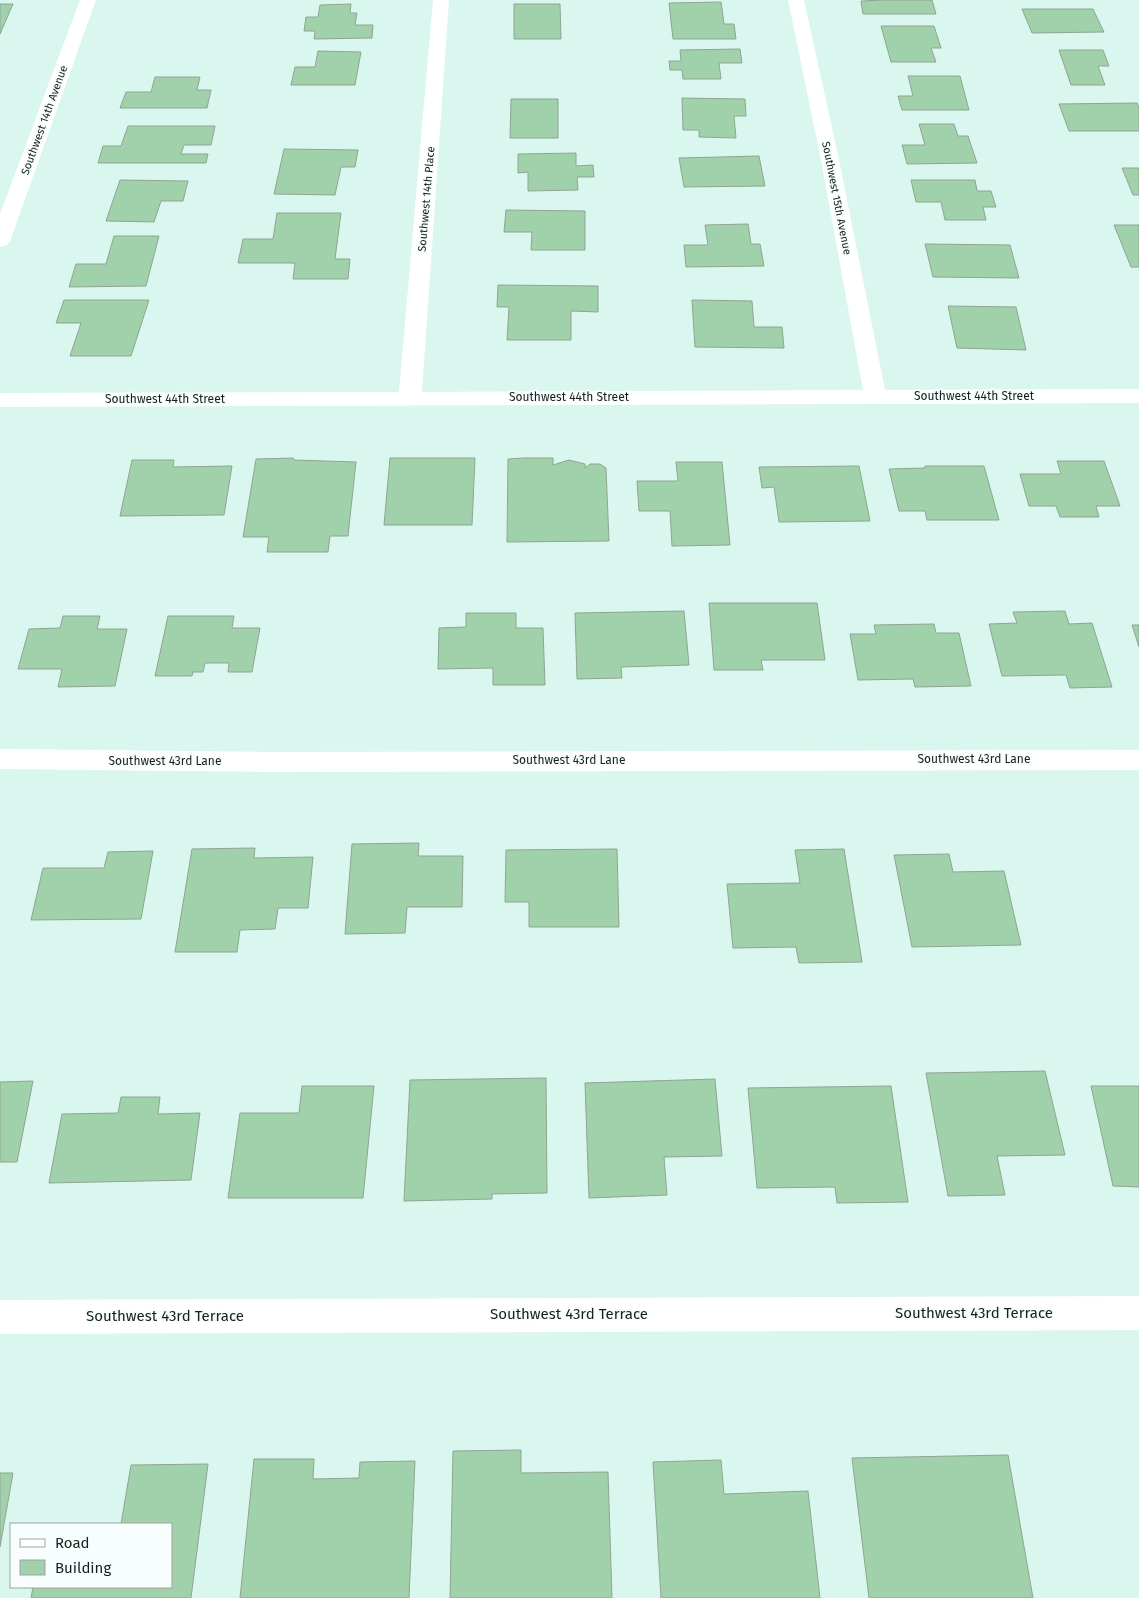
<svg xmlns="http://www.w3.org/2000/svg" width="1139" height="1598" font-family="'Fira Sans',sans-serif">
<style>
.building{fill:#a0d1ab;stroke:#90a494}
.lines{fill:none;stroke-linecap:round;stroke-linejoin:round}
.minor{fill:#fff;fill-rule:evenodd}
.labels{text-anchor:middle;stroke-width:4;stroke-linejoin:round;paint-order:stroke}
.far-street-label{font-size:11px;fill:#16201e;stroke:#f8fefd}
.street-label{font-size:12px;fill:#16201e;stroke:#f8fefd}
.near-street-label{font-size:15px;fill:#16201e;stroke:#f8fefd}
</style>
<rect width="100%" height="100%" fill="#daf7ef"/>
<path class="building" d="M884,0h48l4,14h-73l-2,-13z
M721,2l3,22h10l2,15h-63l-4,-36z
M0,4h13l-13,30z
M351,4l-1,9h7l-2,12h18l-1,13 -58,1 1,-8h-11l2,-14h12l2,-12z
M514,4h46l1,35h-47z
M1022,9h71l11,23 -72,1z
M881,26h53l7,22h-10l5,14h-45z
M740,49l2,14h-23l2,16h-38l-1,-9h-12l-1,-9h12l-1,-11z
M1059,50h44l6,16h-11l7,19h-34z
M318,51l43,1 -6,33h-64l4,-18h20z
M908,76h52l9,34h-67l-4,-14h15z
M155,77h45l-3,13h14l-4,18h-87l6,-16h25z
M682,98l63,1 1,17h-12l2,22 -37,-1v-7h-16z
M511,99h47v39h-48z
M1137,103l2,5v23h-70l-10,-27z
M919,124h35l4,12h10l9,27 -70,1 -5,-19h23z
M128,126h87l-4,19h-27l-3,9h27l-2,9h-108l5,-17h18z
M284,149l74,1 -3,17h-14l-6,28 -61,-1z
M576,153v13l17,-1 1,12h-17l1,13 -50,1v-19l-10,1v-19z
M759,156l6,30 -81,1 -5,-29z
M1122,168h17v27h-6z
M120,180l68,1 -5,20h-22l-7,21 -48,-1z
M911,180h64l2,11h14l5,16h-13l3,13h-41l-4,-18h-25z
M506,210l79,1v39h-54l1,-18h-28z
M277,213h64l-6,46h15l-2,20h-55l2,-16h-57l5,-24h30z
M748,224l3,20h9l4,22 -78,1 -2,-22h24l-3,-20z
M1114,225h25v42h-8z
M114,236h45l-13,50 -77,1 7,-23h30z
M925,244l85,1 9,33 -86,-1z
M498,285l100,1v26l-27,-1v29h-64l2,-33h-12z
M64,300h85l-18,56h-61l11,-33h-25z
M692,300l60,1 2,26h28l2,21 -89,-1z
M948,306l68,1 10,43 -69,-2z
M293,458l1,2 62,2 -8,74h-18l-2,16h-61l2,-15h-26l13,-78z
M390,458h85l-3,67h-88z
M524,458h29v7l16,-5 16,4v4l5,-4h10l6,4 3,73 -102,1 1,-83z
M132,460h42l-1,7 59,-1 -8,49 -104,1z
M1057,461h47l16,45h-24l3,11h-39l-4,-11h-27l-9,-32h41z
M676,462h46l8,83 -58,1 -2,-35h-31l-2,-30h41z
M859,466l11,55 -91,1 -5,-35 -12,1 -3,-21z
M925,466h59l15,54h-72l-2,-9h-26l-10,-42 36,-1z
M709,603h108l8,57h-64l2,10h-49z
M684,611l5,54 -68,2 1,11 -45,1 -2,-66z
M1065,611l4,13 23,-1 20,64 -42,1 -4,-13 -64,1 -13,-52 28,-1 -4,-11z
M466,613h50v15h27l2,57h-52v-17l-55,1 1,-41 27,-1z
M63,616h37l-3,13h30l-12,57 -57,1 4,-18h-44l11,-40 31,-1z
M168,616h66l-2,12h28l-8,44h-24l1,-9h-24l-2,9h-10l-1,4h-37z
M934,624l2,9h23l12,53 -56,1 -2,-8 -55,1 -8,-46h26l-2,-9z
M1132,625h7v22z
M419,843l-1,13h45l-1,51h-55l-2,26 -60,1 7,-90z
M255,848l-1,10 59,-1 -5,51h-30l-3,21 -35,1 -3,22h-62l17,-103z
M617,849l2,78h-90v-25h-24l1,-52z
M844,849l18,113 -63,1 -3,-16 -63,1 -6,-64 73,-1 -5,-33z
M153,851l-12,68 -110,1 12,-52h61l4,-16z
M949,854l4,18 51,-1 17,74 -109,2 -18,-92z
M1045,1071l20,84 -68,1 8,39 -57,1 -22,-123z
M546,1078l1,115 -55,1v5l-88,2 6,-121z
M715,1079l7,77 -58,1 3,38 -78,3 -4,-115z
M33,1081l-16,81h-17v-80z
M302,1086h72l-11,112h-135l12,-85h59z
M891,1086l17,116 -71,1 -2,-16 -78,1 -9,-100z
M1091,1086h48v101l-26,-1z
M121,1097h39l-2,17 42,-1 -9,67 -142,3 13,-69 56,-1z
M521,1450v23l87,-1 4,126h-162l3,-147z
M1008,1455l25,143h-164l-17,-140z
M254,1459h60l-1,20 46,-1 1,-16 55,-1 -6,137h-169z
M721,1460l3,34 84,-3 12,107h-159l-8,-136z
M208,1464l-17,134h-160l2,-11h138v-63h-50l10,-59z
M0,1473h13l-13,74z"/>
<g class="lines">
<path class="minor" d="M80,0h16l-86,241 -3,4 -7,2v-33z
M433,0h16l-27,392 441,-2 -42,-230 -33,-160h16l35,160 46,230 254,-1v14l-1139,4v-14l399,-1z
M0,749l270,3 869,-2v20l-869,2 -270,-3z
M1139,1296v34l-1139,4v-34z"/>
</g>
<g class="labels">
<g class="far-street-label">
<text transform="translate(44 120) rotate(-70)" y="4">Southwest 14th Avenue</text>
<text transform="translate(837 198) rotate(79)" y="4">Southwest 15th Avenue</text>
<text transform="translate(426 199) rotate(-85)" y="4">Southwest 14th Place</text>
</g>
<g class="street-label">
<text x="974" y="400">Southwest 44th Street</text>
<text x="569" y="401">Southwest 44th Street</text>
<text x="165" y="403">Southwest 44th Street</text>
<text x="974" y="763">Southwest 43rd Lane</text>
<text x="569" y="764">Southwest 43rd Lane</text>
<text x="165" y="765">Southwest 43rd Lane</text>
</g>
<g class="near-street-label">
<text x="974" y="1318">Southwest 43rd Terrace</text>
<text x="569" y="1319">Southwest 43rd Terrace</text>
<text x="165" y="1321">Southwest 43rd Terrace</text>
</g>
</g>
<rect x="10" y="1523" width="162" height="65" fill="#f8fefd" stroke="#9ea5a4"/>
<rect x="20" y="1539" width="25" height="8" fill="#ffffff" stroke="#9ea5a4"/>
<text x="55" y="1548" font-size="15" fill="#16201e">Road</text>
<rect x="20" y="1560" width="25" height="15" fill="#a0d1ab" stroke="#9ea5a4"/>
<text x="55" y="1573" font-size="15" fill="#16201e">Building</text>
</svg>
